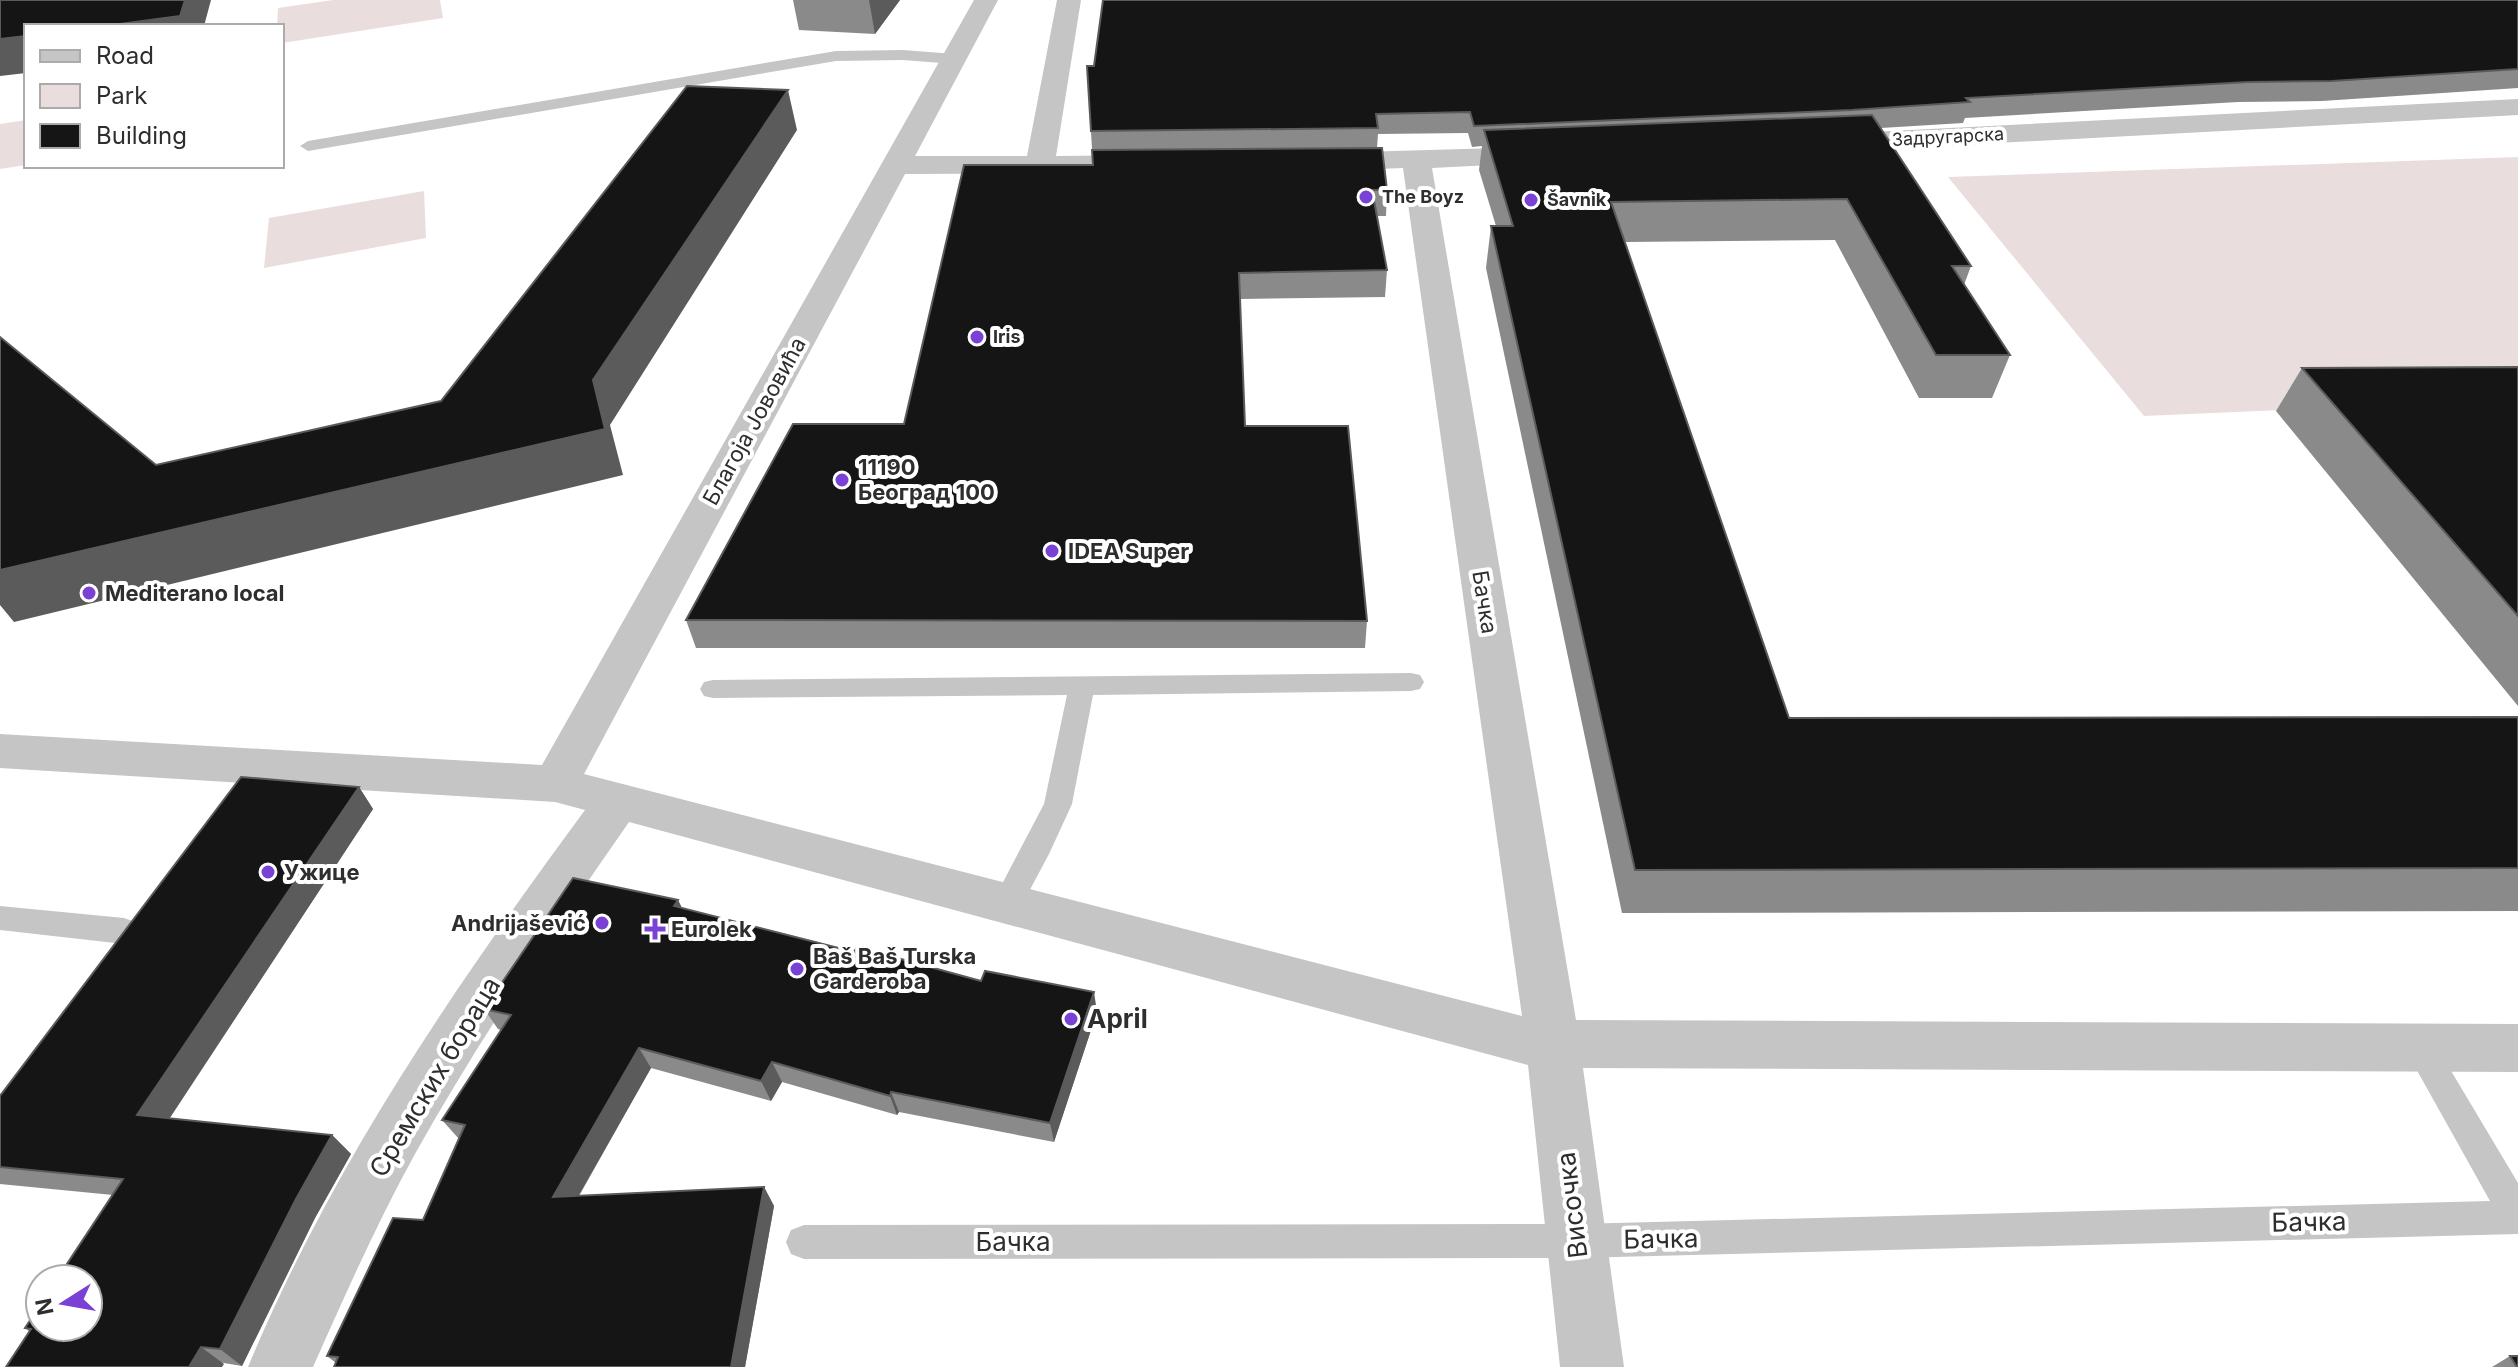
<svg xmlns="http://www.w3.org/2000/svg" width="2518" height="1367" font-family="Inter,sans-serif">
<style>
.green{fill:#eaddde}
.lines{fill:none;stroke-linecap:round;stroke-linejoin:round}
.lane{fill:#c5c5c5;fill-rule:evenodd}
.street{fill:#c5c5c5;fill-rule:evenodd}
.wall{fill:#8a8a8a}
.shaded-wall{fill:#5b5b5b}
.building{fill:#151515;stroke:#5b5b5b;stroke-width:2}
.poi-dot{fill:#7941d4;stroke:#fff;stroke-width:3}
.labels{text-anchor:middle;stroke-width:8;stroke-linejoin:round;paint-order:stroke}
.far-street-label{font-size:18px;fill:#2e2e2e;stroke:#fff}
.far-poi-label{font-size:18px;font-weight:bold;fill:#2e2e2e;stroke:#fff;text-anchor:start}
.street-label{font-size:22px;fill:#2e2e2e;stroke:#fff}
.poi-label{font-size:22px;font-weight:bold;fill:#2e2e2e;stroke:#fff;text-anchor:start}
.near-poi-label{font-size:26px;font-weight:bold;fill:#2e2e2e;stroke:#fff;text-anchor:start}
.near-street-label{font-size:26px;fill:#2e2e2e;stroke:#fff}
</style>
<rect width="100%" height="100%" fill="#fff"/>
<path class="green" d="M333,0h107l3,18 -161,25v-17h-5l1,-18z
M26,120v45l-26,4v-45z
M2518,157v243l-374,16 -196,-239z
M424,191l2,47 -162,30 5,-50z"/>
<g class="lines">
<path class="lane" d="M903,50l51,4 8,5 -8,5 -51,-4 -67,1 -528,90 -8,-5 8,-5 528,-90z
M1411,673l9,2 4,7 -4,7 -9,2 -318,4 -21,109 -23,50 -32,60 -11,3 -11,-3 -4,-9 53,-101 23,-109 -354,3 -9,-2 -4,-7 4,-7 9,-2z
M0,906l124,12 11,4 4,9 -4,9 -11,4 -124,-14z
M2421,1035l11,4 86,144v51l-942,24 -772,1 -13,-5 -5,-12 5,-12 13,-5 772,-1 914,-23 -85,-152 5,-10z"/>
<path class="street" d="M974,0h24l-83,156h112l30,-156h24l-25,156 98,-1 10,3 5,6 -5,6 -10,3 -249,1 -321,600 938,242 -119,-848 -80,3 -10,-3 -4,-6 4,-6 10,-3 215,-6 10,3 4,6 -4,6 -116,6 144,852 942,4v48l-935,-4 41,299h-64l-32,-302 -899,-243c-75,108 -150,217 -214,332 -38,69 -70,141 -102,213h-65c84,-202 208,-382 337,-557l-30,-8 -555,-34v-34l542,31z
M2518,99v16l-687,37 -10,-3 -4,-6 4,-6 10,-3z"/>
</g>
<path class="wall" d="M793,0h107l-25,34 -76,-4z
M2518,0v88l-196,13 -84,1 -273,16 -2,5 -82,5 90,138 -7,19 46,70 -18,43h-73l-84,-158 -210,2 164,476 729,-1v194l-896,2 -136,-645 5,-42h5l-17,-56 3,-24 -10,1 -4,-14 -90,1 -1,14 10,42 -1,26h-9l10,54 -2,27 -145,2 5,127 122,195 -2,27h-669l-10,-28 218,-196 189,-259 -6,-99z
M2518,367v339l-242,-295 26,-43z
M359,787l14,22 -203,309 162,17 19,19 -36,64 -73,148 -213,-35 -4,-3 88,-133 -113,-11v-88z
M678,900l4,8 415,104 -43,130 -155,-30 -2,3 -115,-33 -11,19 -120,-33 -72,128 185,-9 10,19 -29,161h-411l2,-4 -9,-7 96,-136 36,-81 -17,-19 59,-90 -3,-1 -14,-20z
M2510,1356l8,11h-26z"/>
<path class="shaded-wall" d="M185,0h26l-7,26h-99z
M869,0h31l-25,34z
M26,36v37l-26,3v-37z
M788,90l9,40 -187,295 13,50 -609,147 -14,-17v-35l593,-190z
M359,787l14,22 -214,325 -22,-19z
M678,900l10,21 -14,-15z
M1094,992l3,20 -43,130 -4,-19z
M639,1048l12,20 -84,148 -14,-19z
M772,1062l10,20 -11,19 -10,-20z
M891,1092l8,20 -2,3 -7,-19z
M332,1135l19,19 -36,64 -73,148 -22,-17 76,-150z
M764,1187l10,19 -29,161h-14z
M201,1347l23,17 -2,3h-33z"/>
<path class="building" d="M0,0h185l-5,16 -75,10h-79v10l-26,3z
M1103,0h1415v69l-186,12 -84,1 -282,16 4,4 -118,8 -378,16 -4,-14 -94,2 2,14 -287,3 -4,-65h7z
M687,86l101,4 -195,290 12,49 -605,141v-233l156,128 285,-64z
M1872,115l99,151h-19l58,89h-74l-89,-156 -236,3 178,516 729,-1v151l-883,2 -144,-644h22l-29,-96z
M1382,148l5,42h-15l15,80 -148,3 6,153h103l19,195 -681,-1 107,-196h111l60,-259h129l-1,-15z
M2518,367v249l-216,-248z
M241,777l118,10 -222,328 195,20 -36,64 -76,150 -19,-2 -12,20h-183l25,-38 -6,-1 15,-23v22h48v-48h-31l66,-100 -123,-12v-71z
M573,878l105,22 -4,6 180,46 3,-5 124,34 4,-10 109,21 -44,131 -159,-31 -1,4 -118,-34 -11,19 -122,-33 -86,149 211,-10 -33,180h-397l4,-10 -11,-1 66,-138 30,2 42,-95 -23,-5 69,-105 -27,-6z
M2510,1356h8v11h-1z"/>
<g class="poi-dot">
<circle cx="1366" cy="197" r="8"/>
<circle cx="1531" cy="200" r="8"/>
<circle cx="977" cy="337" r="8"/>
<circle cx="842" cy="480" r="8"/>
<circle cx="1052" cy="551" r="8"/>
<circle cx="89" cy="593" r="8"/>
<circle cx="268" cy="872" r="8"/>
<circle cx="602" cy="923" r="8"/>
<path d="M651 917h8v8h8v8h-8v8h-8v-8h-8v-8h8z"/>
<circle cx="797" cy="969" r="8"/>
<circle cx="1071" cy="1019" r="8"/>
</g>
<g class="labels">
<g class="far-street-label">
<text transform="translate(1948 137) rotate(-3)" y="6">Задругарска</text>
</g>
<g class="far-poi-label">
<text x="1382" y="203">The Boyz</text>
<text x="1547" y="206">Šavnik</text>
<text x="993" y="343">Iris</text>
</g>
<g class="street-label">
<text transform="translate(754 421) rotate(-61)" y="8">Благоја Јововића</text>
<text transform="translate(1485 602) rotate(81)" y="8">Бачка</text>
</g>
<g class="poi-label">
<text x="858" y="475">11190<tspan x="858" dy="25">Београд 100</tspan></text>
<text x="1068" y="559">IDEA Super</text>
<text x="105" y="601">Mediterano local</text>
<text x="284" y="880">Ужице</text>
<text x="586" y="931" text-anchor="end">Andrijašević</text>
<text x="671" y="937">Eurolek</text>
<text x="813" y="964">Baš Baš Turska<tspan x="813" dy="25">Garderoba</tspan></text>
</g>
<g class="near-poi-label">
<text x="1087" y="1028">April</text>
</g>
<g class="near-street-label">
<text transform="translate(435 1077) rotate(-59)" y="9">Сремских бораца</text>
<text transform="translate(1572 1205) rotate(-97)" y="9">Височка</text>
<text transform="translate(2309 1222) rotate(-1)" y="9">Бачка</text>
<text transform="translate(1661 1239) rotate(-1)" y="9">Бачка</text>
<text x="1013" y="1251">Бачка</text>
</g>
</g>
<rect x="24" y="24" width="260" height="144" fill="#ffffff" stroke="#ababab" stroke-width="2"/>
<rect x="40" y="50" width="40" height="12" fill="#c5c5c5" stroke="#ababab" stroke-width="2"/>
<text x="96" y="64" font-size="24" fill="#2e2e2e">Road</text>
<rect x="40" y="84" width="40" height="24" fill="#eaddde" stroke="#ababab" stroke-width="2"/>
<text x="96" y="104" font-size="24" fill="#2e2e2e">Park</text>
<rect x="40" y="124" width="40" height="24" fill="#151515" stroke="#ababab" stroke-width="2"/>
<text x="96" y="144" font-size="24" fill="#2e2e2e">Building</text>
<g transform="translate(64 1303) rotate(259)"><circle r="38" fill="#ffffff" stroke="#ababab" stroke-width="2"/>
<path d="M0-6L14 30L0 20L-14 30Z" fill="#7941d4"/>
<text y="-12" font-size="22" font-weight="bold" text-anchor="middle" fill="#2e2e2e">N</text>
</g>
</svg>
